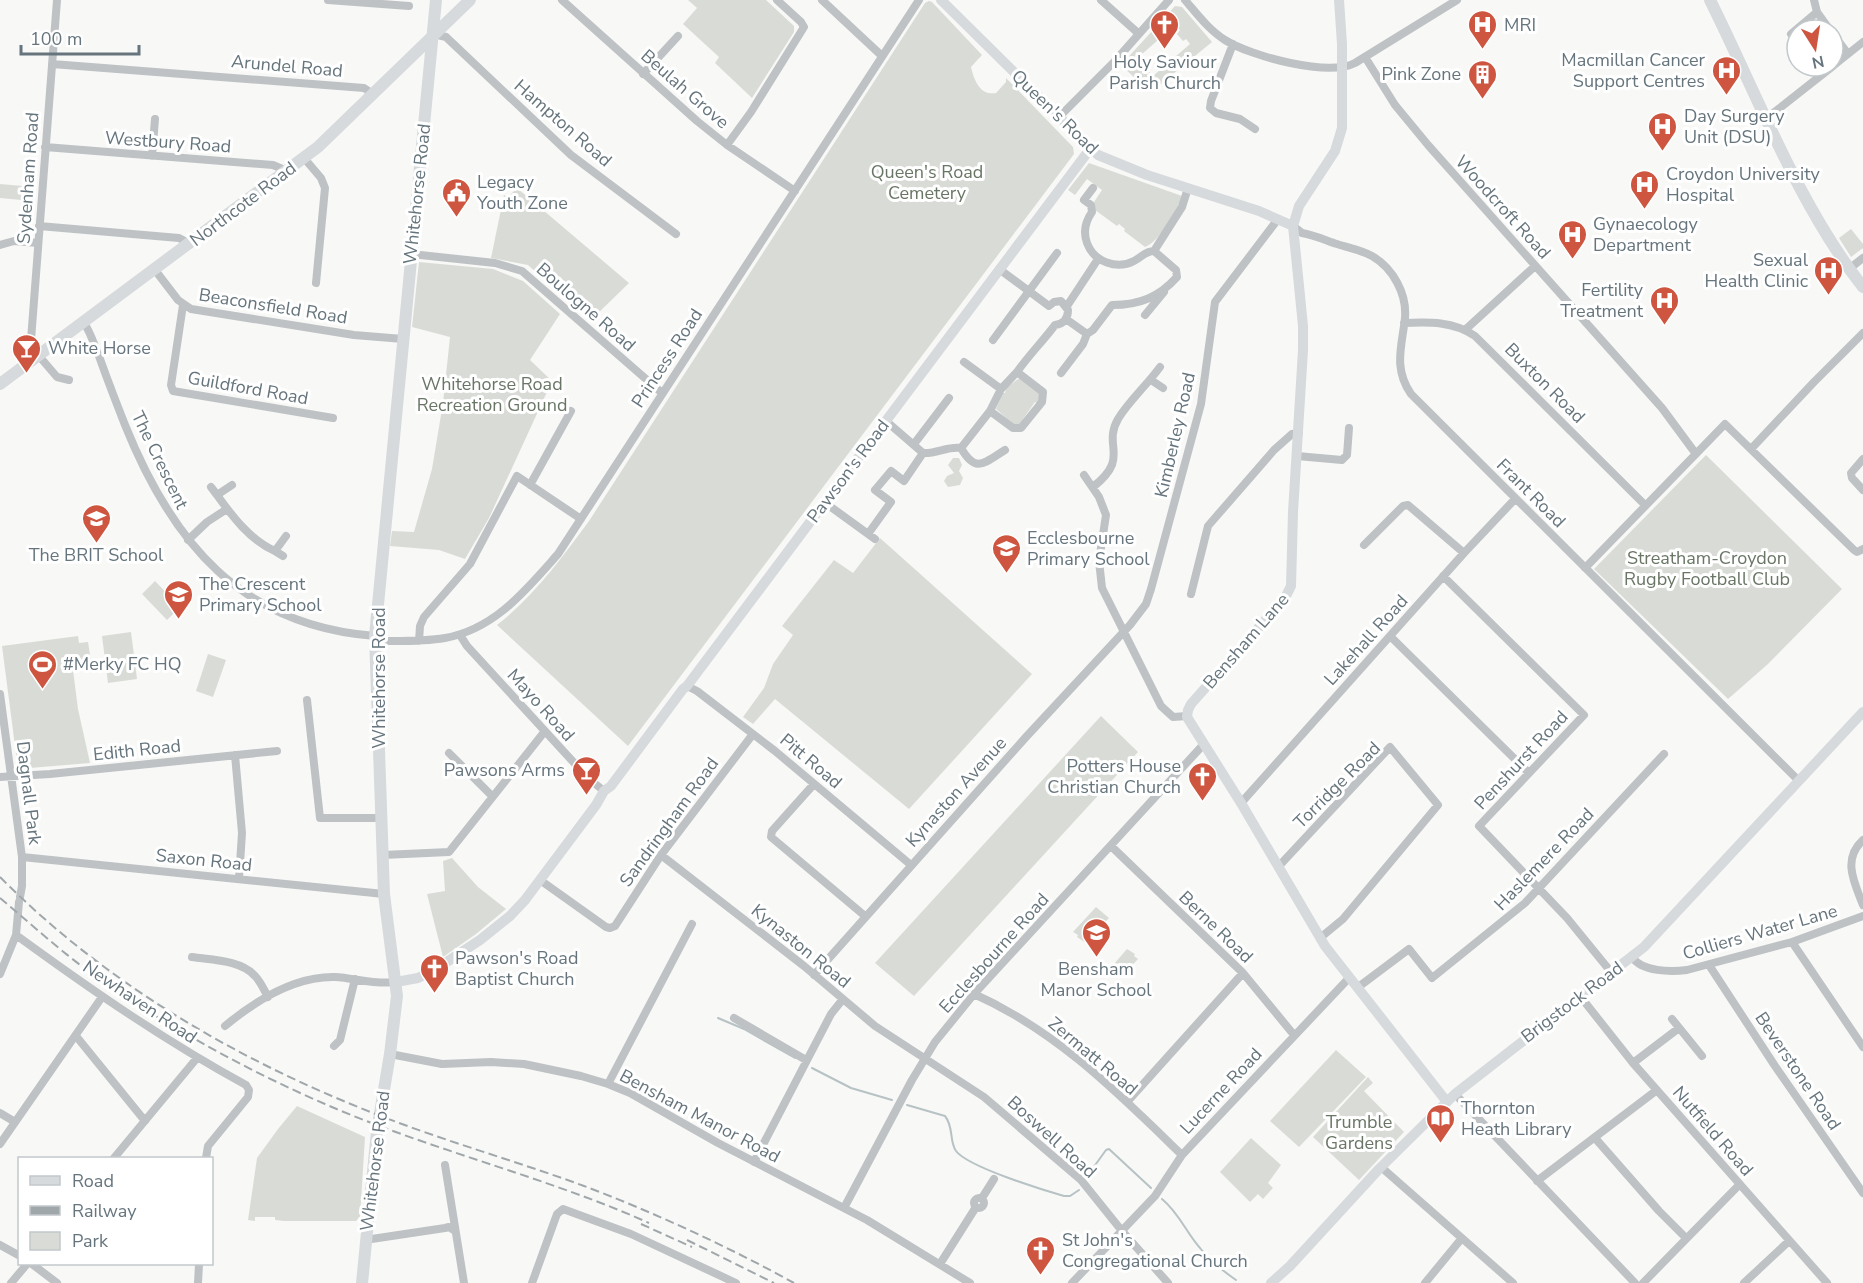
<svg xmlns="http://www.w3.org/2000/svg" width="1863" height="1283" font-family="'Nunito Sans',sans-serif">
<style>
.green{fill:#d9dcd6;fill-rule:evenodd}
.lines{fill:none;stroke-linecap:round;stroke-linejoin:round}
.stream{stroke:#b7c2c5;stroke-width:2}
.street{stroke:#bec2c5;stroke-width:8}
.secondary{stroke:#d6dadd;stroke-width:10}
.primary{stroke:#d6dadd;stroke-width:12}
.rail{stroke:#a0a7ab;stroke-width:2;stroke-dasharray:9 4.5;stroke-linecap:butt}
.labels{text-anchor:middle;stroke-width:6;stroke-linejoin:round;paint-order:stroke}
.poi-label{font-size:18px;fill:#66757d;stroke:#fff;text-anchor:start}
.street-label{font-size:18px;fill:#66757d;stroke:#fff}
.park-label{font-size:18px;fill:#697665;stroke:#fff}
</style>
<rect width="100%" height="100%" fill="#f8f8f6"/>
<path class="green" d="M688,0h78l28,26v6l-42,66 -37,-35 4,-6 -36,-33 14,-16z
M929,1l3,1 50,53 -11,12c3,13 9,29 25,26l10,-11v-4l67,69 1,7 -446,592 -131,-121c37,-29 64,-66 92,-104l336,-518z
M1175,6l7,1 30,35 -56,46 -19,-8 -16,-15zM1175,25l5,5 -3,4 6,7 3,-2 4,5 -37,32 -12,-13 3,-3 -3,-5z
M1089,163l93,33c-4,14 -23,46 -37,51l-21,-16 1,-2 -6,-5 -2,2 -22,-16 -1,-8 8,-12 -15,-11 -12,16 -7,-5z
M0,184l34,3 -2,14 -32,-3z
M517,188l112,95 -39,38 -62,-56 -37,-7 13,-63 4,2z
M1851,229l12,15v4l-12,9 -12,-19z
M419,262l74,7 30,12 37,33 -30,46 22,21 -63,137 -24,41 -26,-9 -49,-4 2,-15 22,1 18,-63 11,-66 7,-66 -38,-10z
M1018,379h3l21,15 -4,10 -3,-2 -12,17v4l-8,3 -19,-17 7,-16h2l1,-5z
M1706,455l136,134 -74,75 -40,35 -134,-130z
M953,458h6l3,7 -3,6 4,7 -3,7 -12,2 -4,-6 3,-5 7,-3 -6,-8z
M880,538l152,136 -123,135 -134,-110 -22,25 -10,-7 21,-29 9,-24 20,-29 -11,-9 52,-66 19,13z
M155,581l25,26 -13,13 -25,-26z
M131,632l6,47 -29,4 -6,-47z
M78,636l1,7 9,-1 4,25 -19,3 5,39 12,54 -72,6 -16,-123z
M208,654l18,6 -13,37 -17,-6z
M1101,716l37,36 -224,244 -39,-33z
M452,858l26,29 28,22 -30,25 -33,23 -16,-63 18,-3 -2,-30z
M1096,907l13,11 -23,25 -9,-6 1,-2 -5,-3z
M1127,949l8,5 -1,2 4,3 -13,14 -9,-5 1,-1 -3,-3z
M1336,1050l30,27 -67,70 -29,-26z
M1368,1077l5,6 -9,8 40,41 -45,48 -46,-43z
M297,1106l68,31 -5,80 -4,4h-72l-9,-1v-3h-20v4l-7,-1 9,-62 21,-29z
M1251,1138l30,27 -13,18 5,5 -10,11 -5,-5 -8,8 -30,-30z"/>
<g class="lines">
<path class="stream" d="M718,1018l26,11 51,29
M812,1068l39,20 41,12
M907,1105l38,11c9,11 4,25 11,35 12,16 87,39 108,45h6l9,-6
M1088,1175l18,-25 3,-1 42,39
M1162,1199c17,14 24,33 38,49 10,13 23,23 36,32"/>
<path class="street" d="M328,0l81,6
M562,0l135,121 30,24 68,46
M822,0l60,56
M1101,0l37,33
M1185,0c12,14 24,30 40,40 25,16 103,37 130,23l102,-63
M1814,0l3,12 13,18
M434,34l12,3 125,118 105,79
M1791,34l26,-22
M1833,34l15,20
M1233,44l-22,57 -1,7 6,5 24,6 15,10
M1365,57l30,48 33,40 234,263 34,46
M52,64l312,24 9,6
M1833,66l30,-24
M643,74l35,-38
M1058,118l57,-57 54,-61
M1767,118l66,-52
M727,145l24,-33 53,-85 -3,-5 -24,-22
M45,147l228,18 14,6
M152,156l3,-37
M304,158l17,20 4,10 -9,95
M1093,188l-9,12 7,5 1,7c-7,10 -9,20 -5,31 7,19 30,27 47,18 8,-4 11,-10 20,-10
M39,226l140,12 11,6
M1293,226l9,7c12,2 23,7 35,11 12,4 24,6 35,12 21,12 35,38 33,62 -3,28 -12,50 6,76l388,387
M0,245l14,-4 24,2
M1154,251l28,-44 6,-19
M411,254l84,9 27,8 140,122
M999,269l50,37 5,-4 7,-1 7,9c0,8 -4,14 -13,15 -12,16 -26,30 -38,47
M1849,269l14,-11
M155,270l23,30 13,9 163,26 49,4
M183,305l-12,80 2,6 160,27
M1067,306l31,-47
M1145,315l19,-23
M1066,319l21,15
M84,323c7,10 10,22 15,33 8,23 17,46 26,69 47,117 116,201 250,211
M1404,323c25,-1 49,-2 71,13l170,169
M1465,330l70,-64
M993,340l64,-87
M39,356l18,21 12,3
M37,357l-6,-17 26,-340
M964,362l37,27
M1061,373l22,-29 4,-10 6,-4 19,-25c28,0 47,-8 65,-28l-1,-7 -22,-19
M1151,380l12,8
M886,421l37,32c14,1 24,-7 38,-5l29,-37 11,-22 16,-17 26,20 -1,10 -21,26h-8l-23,-17
M914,444l35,-46
M961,448c15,26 23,15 44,2
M1751,449l63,-67 49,-49
M1297,456l45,4 5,-5 2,-27
M1863,459l-12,14 1,5 11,12
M1084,475l15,22 7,18 -7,46 3,27 59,118 12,11 14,-1
M232,485l-15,10c15,21 34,46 58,56l11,-15
M530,485l41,-74
M211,487l6,8
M1093,487c38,-30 9,-40 25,-68 11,-18 29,-34 42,-52
M824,502l51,37
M868,534l23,-32 -16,-12 16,-19 13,10 19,-28
M188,540l19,-18 20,-13
M1364,545l39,-39 5,-1 56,48
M275,551l8,5
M1585,568l140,-144 129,126 3,2 6,-3
M1443,576l141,139 -105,111 88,92 44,54
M1191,594l17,-68 66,-76 18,-16 7,-1
M460,635l7,11 121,132 16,13
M1390,636l139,137
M375,641c23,0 47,1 70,-3 50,-9 81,-48 113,-84l361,-554
M419,641l1,-15 4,-9 46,-53 47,-88 64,43
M687,686l10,5 78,60 136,114
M0,694l22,163v29l-2,11
M307,700l13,118h62
M449,753l43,43
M235,755l7,78 -3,46
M0,777l50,-3 227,-23
M814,784l-42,47 -1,6 94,79
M1241,803l223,-250 51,-54
M1863,840c-21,19 -9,42 0,65
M1111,846l132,127 51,62
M383,855l66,-3 96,-121
M661,855l143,111 71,60 109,71 97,83 41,51 46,52
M22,857l362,37
M1279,866l111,-119 48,58 -95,114 -23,19
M540,880l66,47 4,1 5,-2 46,-71 92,-121
M16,935c74,54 149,106 230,150l3,5 -1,7 -40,49 -2,12
M1792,942l71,105
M192,957c20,3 49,3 63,19 6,6 9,14 13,21
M1632,957c10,15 39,15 55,13l105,-28 71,-26
M1709,965l66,101 88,127
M0,974l16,-39 3,-33
M814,975l212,-238 104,-112 16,-21 5,-15 50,-185 14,-102 63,-83
M1357,988l52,-39 23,29 93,-75 139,-149
M974,994c83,37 144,99 208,161
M1580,996l53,67 194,220
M734,1018l72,42
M1672,1019l30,37
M225,1026c30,-25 69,-50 110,-49 19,1 41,8 61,5
M76,1036l69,85
M334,1046l6,-6 15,-61
M390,1054l52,10 49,-2 33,2 57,12 27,8 22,9 88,50 149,77 103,63
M1633,1063l46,-35
M608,1084l84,-160
M1455,1094l180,189
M1127,1102l116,-129
M0,1113l15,9
M1595,1138l64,73 27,27
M0,1144l102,-147
M114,1158l83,-100
M754,1162l77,-148 12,-15
M445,1165l19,118
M1381,1167l132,116
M1537,1181l120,-91
M974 1203a5 5 0 1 1 10 0a5 5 0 1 1-10 0Z
M982,1198l12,-19
M844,1208l68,-128 23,-38 39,-48 229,-249
M365,1240l80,-12 4,-1 6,4
M0,1245l20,11
M32,1264l25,19
M940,1264l36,-57
M11,1283l16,-19
M198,1283l1,-19
M532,1283l25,-69 6,-5 68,25 105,49
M1072,1283l83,-87 27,-41 167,-177
M1425,1283l37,-45
M1643,1283l97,-99
M1744,1283l45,-42"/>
<path class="secondary" d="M941,0l157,155 49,20 112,36 34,15
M1339,0l3,44v84l-7,23 -36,55 -6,20 10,100v24l-10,162 -2,74 -6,12 -94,106 -3,6 -1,7 54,86 84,143 122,156
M396,982l22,-4 18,-9 44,-29 30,-24 15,-16 71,-95 8,-14 7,-5 72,-97 4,-3 403,-537
M1271,1283l19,-17 89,-97 76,-75 189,-147 219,-235"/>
<path class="primary" d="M1710,0c47,94 88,205 153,287
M0,384l318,-237 152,-147
M362,1283l15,-152 13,-77 7,-58 -13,-102 -9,-258 61,-636"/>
<path class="rail" d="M0,877c108,109 244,187 386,241 65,25 133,44 198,68 69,26 145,61 210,97
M0,898c30,25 59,52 91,75 70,50 155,97 234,131 105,46 219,72 324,119
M641,1224l51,23
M687,1240l87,43"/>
</g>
<defs>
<symbol id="church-pin" viewBox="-11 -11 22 30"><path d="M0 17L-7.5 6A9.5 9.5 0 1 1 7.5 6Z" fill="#ce5640" stroke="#fff"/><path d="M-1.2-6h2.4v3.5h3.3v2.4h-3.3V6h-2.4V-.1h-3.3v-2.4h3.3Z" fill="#fff"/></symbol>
<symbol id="hospital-pin" viewBox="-11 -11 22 30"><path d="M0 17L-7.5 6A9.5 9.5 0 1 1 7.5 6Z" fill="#ce5640" stroke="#fff"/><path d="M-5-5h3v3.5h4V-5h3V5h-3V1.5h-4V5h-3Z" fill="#fff"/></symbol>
<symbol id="building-pin" viewBox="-11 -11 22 30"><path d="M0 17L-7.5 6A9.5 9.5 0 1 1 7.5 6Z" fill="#ce5640" stroke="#fff"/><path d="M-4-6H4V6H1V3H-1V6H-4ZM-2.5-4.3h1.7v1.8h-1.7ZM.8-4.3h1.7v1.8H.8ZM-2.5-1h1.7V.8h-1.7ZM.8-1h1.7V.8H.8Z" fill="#fff"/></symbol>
<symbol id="civic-pin" viewBox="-11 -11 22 30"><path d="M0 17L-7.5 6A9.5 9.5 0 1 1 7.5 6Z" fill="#ce5640" stroke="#fff"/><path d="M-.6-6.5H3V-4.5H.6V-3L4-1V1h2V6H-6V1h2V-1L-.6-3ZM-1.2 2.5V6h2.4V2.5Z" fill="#fff"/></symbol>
<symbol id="bar-pin" viewBox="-11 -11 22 30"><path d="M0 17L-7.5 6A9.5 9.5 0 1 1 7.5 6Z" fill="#ce5640" stroke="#fff"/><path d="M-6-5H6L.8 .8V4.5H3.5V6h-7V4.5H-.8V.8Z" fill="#fff"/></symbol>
<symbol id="school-pin" viewBox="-11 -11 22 30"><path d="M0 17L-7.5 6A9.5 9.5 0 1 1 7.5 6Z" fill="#ce5640" stroke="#fff"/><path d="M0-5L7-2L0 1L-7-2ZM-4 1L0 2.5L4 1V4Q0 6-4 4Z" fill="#fff"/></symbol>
<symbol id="stadium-pin" viewBox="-11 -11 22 30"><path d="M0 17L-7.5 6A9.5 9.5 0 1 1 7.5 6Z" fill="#ce5640" stroke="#fff"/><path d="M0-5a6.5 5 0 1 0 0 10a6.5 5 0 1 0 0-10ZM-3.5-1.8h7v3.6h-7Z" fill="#fff"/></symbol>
<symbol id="library-pin" viewBox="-11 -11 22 30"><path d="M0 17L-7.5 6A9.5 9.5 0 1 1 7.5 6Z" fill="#ce5640" stroke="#fff"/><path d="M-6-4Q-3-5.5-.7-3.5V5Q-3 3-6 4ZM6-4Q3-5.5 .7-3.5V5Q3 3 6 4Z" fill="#fff"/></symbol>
</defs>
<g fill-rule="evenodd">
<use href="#church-pin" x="1148" y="8" width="33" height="45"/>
<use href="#hospital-pin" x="1466" y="8" width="33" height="45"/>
<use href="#hospital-pin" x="1710" y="54" width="33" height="45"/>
<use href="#building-pin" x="1466" y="58" width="33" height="45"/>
<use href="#hospital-pin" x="1646" y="110" width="33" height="45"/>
<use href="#hospital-pin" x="1628" y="168" width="33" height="45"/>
<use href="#civic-pin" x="440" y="176" width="33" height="45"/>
<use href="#hospital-pin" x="1556" y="218" width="33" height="45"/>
<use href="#hospital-pin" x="1812" y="254" width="33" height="45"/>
<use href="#hospital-pin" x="1648" y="284" width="33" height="45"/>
<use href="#bar-pin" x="10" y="332" width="33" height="45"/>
<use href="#school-pin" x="80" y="502" width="33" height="45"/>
<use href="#school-pin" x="990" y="532" width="33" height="45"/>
<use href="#school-pin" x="162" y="578" width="33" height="45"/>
<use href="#stadium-pin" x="26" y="648" width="33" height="45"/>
<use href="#bar-pin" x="570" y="754" width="33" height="45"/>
<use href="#church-pin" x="1186" y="760" width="33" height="45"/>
<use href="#school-pin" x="1080" y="916" width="33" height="45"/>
<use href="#church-pin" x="418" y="952" width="33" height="45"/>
<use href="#library-pin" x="1424" y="1102" width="33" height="45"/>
<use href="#church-pin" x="1024" y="1234" width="33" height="45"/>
</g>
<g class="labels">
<g class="poi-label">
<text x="1504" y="31">MRI</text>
<text x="1705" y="66" text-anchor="end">Macmillan Cancer<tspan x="1705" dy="21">Support Centres</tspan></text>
<text x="1165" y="68" text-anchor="middle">Holy Saviour<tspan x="1165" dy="21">Parish Church</tspan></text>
<text x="1461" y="80" text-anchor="end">Pink Zone</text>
<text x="1684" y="122">Day Surgery<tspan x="1684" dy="21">Unit (DSU)</tspan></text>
<text x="1666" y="180">Croydon University<tspan x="1666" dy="21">Hospital</tspan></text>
<text x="477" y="188">Legacy<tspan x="477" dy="21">Youth Zone</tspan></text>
<text x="1593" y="230">Gynaecology<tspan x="1593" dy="21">Department</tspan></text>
<text x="1808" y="266" text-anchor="end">Sexual<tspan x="1808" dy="21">Health Clinic</tspan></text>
<text x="1643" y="296" text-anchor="end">Fertility<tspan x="1643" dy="21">Treatment</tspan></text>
<text x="48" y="354">White Horse</text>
<text x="1027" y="544">Ecclesbourne<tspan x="1027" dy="21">Primary School</tspan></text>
<text x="96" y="561" text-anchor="middle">The BRIT School</text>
<text x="199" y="590">The Crescent<tspan x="199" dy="21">Primary School</tspan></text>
<text x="63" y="670">#Merky FC HQ</text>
<text x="1181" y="772" text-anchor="end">Potters House<tspan x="1181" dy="21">Christian Church</tspan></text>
<text x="565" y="776" text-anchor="end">Pawsons Arms</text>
<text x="455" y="964">Pawson's Road<tspan x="455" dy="21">Baptist Church</tspan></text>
<text x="1096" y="975" text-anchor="middle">Bensham<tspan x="1096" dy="21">Manor School</tspan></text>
<text x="1461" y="1114">Thornton<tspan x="1461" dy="21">Heath Library</tspan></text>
<text x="1062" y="1246">St John's<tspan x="1062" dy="21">Congregational Church</tspan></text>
</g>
<g class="street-label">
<text transform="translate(287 66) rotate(5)" y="6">Arundel Road</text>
<text transform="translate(685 89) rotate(41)" y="6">Beulah Grove</text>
<text transform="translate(1055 112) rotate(44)" y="6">Queen's Road</text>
<text transform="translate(563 123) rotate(41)" y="6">Hampton Road</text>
<text transform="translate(168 142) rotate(4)" y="6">Westbury Road</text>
<text transform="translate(28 178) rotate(-86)" y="6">Sydenham Road</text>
<text transform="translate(417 194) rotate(-84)" y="6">Whitehorse Road</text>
<text transform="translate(243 204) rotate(-37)" y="6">Northcote Road</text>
<text transform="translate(1503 207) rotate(48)" y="6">Woodcroft Road</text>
<text transform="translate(273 306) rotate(9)" y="6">Beaconsfield Road</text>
<text transform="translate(586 307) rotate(41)" y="6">Boulogne Road</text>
<text transform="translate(667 358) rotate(-57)" y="6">Princess Road</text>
<text transform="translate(1545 383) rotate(45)" y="6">Buxton Road</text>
<text transform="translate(248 388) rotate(10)" y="6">Guildford Road</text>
<text transform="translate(1175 435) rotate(-77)" y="6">Kimberley Road</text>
<text transform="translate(160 460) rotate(64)" y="6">The Crescent</text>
<text transform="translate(848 471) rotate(-53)" y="6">Pawson's Road</text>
<text transform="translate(1531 493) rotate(45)" y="6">Frant Road</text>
<text transform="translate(1366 640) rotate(-48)" y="6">Lakehall Road</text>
<text transform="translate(1246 641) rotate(-49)" y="6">Bensham Lane</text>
<text transform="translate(379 678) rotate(-90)" y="6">Whitehorse Road</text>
<text transform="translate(541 705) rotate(48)" y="6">Mayo Road</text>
<text transform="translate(137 750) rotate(-6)" y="6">Edith Road</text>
<text transform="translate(1521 760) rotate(-47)" y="6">Penshurst Road</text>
<text transform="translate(811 761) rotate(40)" y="6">Pitt Road</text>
<text transform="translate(1337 785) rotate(-45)" y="6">Torridge Road</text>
<text transform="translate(956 792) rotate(-48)" y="6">Kynaston Avenue</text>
<text transform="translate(29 793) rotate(83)" y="6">Dagnall Park</text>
<text transform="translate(669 822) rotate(-54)" y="6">Sandringham Road</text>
<text transform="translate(1544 859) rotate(-46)" y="6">Haslemere Road</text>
<text transform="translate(204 860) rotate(6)" y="6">Saxon Road</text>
<text transform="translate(1216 927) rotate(44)" y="6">Berne Road</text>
<text transform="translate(1760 932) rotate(-16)" y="6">Colliers Water Lane</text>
<text transform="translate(801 946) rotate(39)" y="6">Kynaston Road</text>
<text transform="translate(994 953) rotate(-48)" y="6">Ecclesbourne Road</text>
<text transform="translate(140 1002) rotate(34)" y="6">Newhaven Road</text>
<text transform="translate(1572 1002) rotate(-37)" y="6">Brigstock Road</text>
<text transform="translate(1093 1056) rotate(40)" y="6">Zermatt Road</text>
<text transform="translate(1798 1071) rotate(56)" y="6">Beverstone Road</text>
<text transform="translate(1221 1091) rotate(-47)" y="6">Lucerne Road</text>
<text transform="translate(700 1116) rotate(28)" y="6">Bensham Manor Road</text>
<text transform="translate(1713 1131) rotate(49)" y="6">Nutfield Road</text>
<text transform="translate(1052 1137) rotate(42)" y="6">Boswell Road</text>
<text transform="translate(375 1161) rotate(-83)" y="6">Whitehorse Road</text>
</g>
<g class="park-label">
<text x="927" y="178">Queen's Road<tspan x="927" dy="21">Cemetery</tspan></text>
<text x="492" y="390">Whitehorse Road<tspan x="492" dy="21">Recreation Ground</tspan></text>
<text x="1707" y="564">Streatham-Croydon<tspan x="1707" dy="21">Rugby Football Club</tspan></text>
<text x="1359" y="1128">Trumble<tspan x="1359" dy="21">Gardens</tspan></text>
</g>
</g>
<rect x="18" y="1157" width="195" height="108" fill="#ffffff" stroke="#c2c8cb" stroke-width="1.5"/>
<rect x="30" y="1176" width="30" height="9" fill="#d6dadd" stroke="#c2c8cb" stroke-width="1.5"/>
<text x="72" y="1187" font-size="18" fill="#66757d">Road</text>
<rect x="30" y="1206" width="30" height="9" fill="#a0a7ab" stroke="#c2c8cb" stroke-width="1.5"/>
<text x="72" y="1217" font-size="18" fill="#66757d">Railway</text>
<rect x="30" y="1232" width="30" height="18" fill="#d9dcd6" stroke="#c2c8cb" stroke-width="1.5"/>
<text x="72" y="1247" font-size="18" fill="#66757d">Park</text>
<g transform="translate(1815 48) rotate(168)"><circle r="28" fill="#ffffff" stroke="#c2c8cb" stroke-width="1.5"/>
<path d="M0-4.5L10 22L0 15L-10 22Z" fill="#ce5640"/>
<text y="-9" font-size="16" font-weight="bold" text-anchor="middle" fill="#66757d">N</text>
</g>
<path d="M21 45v9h118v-9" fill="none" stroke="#66757d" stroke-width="3"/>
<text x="30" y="45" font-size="18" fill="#66757d" stroke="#ffffff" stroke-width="4.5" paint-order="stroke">100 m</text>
</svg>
